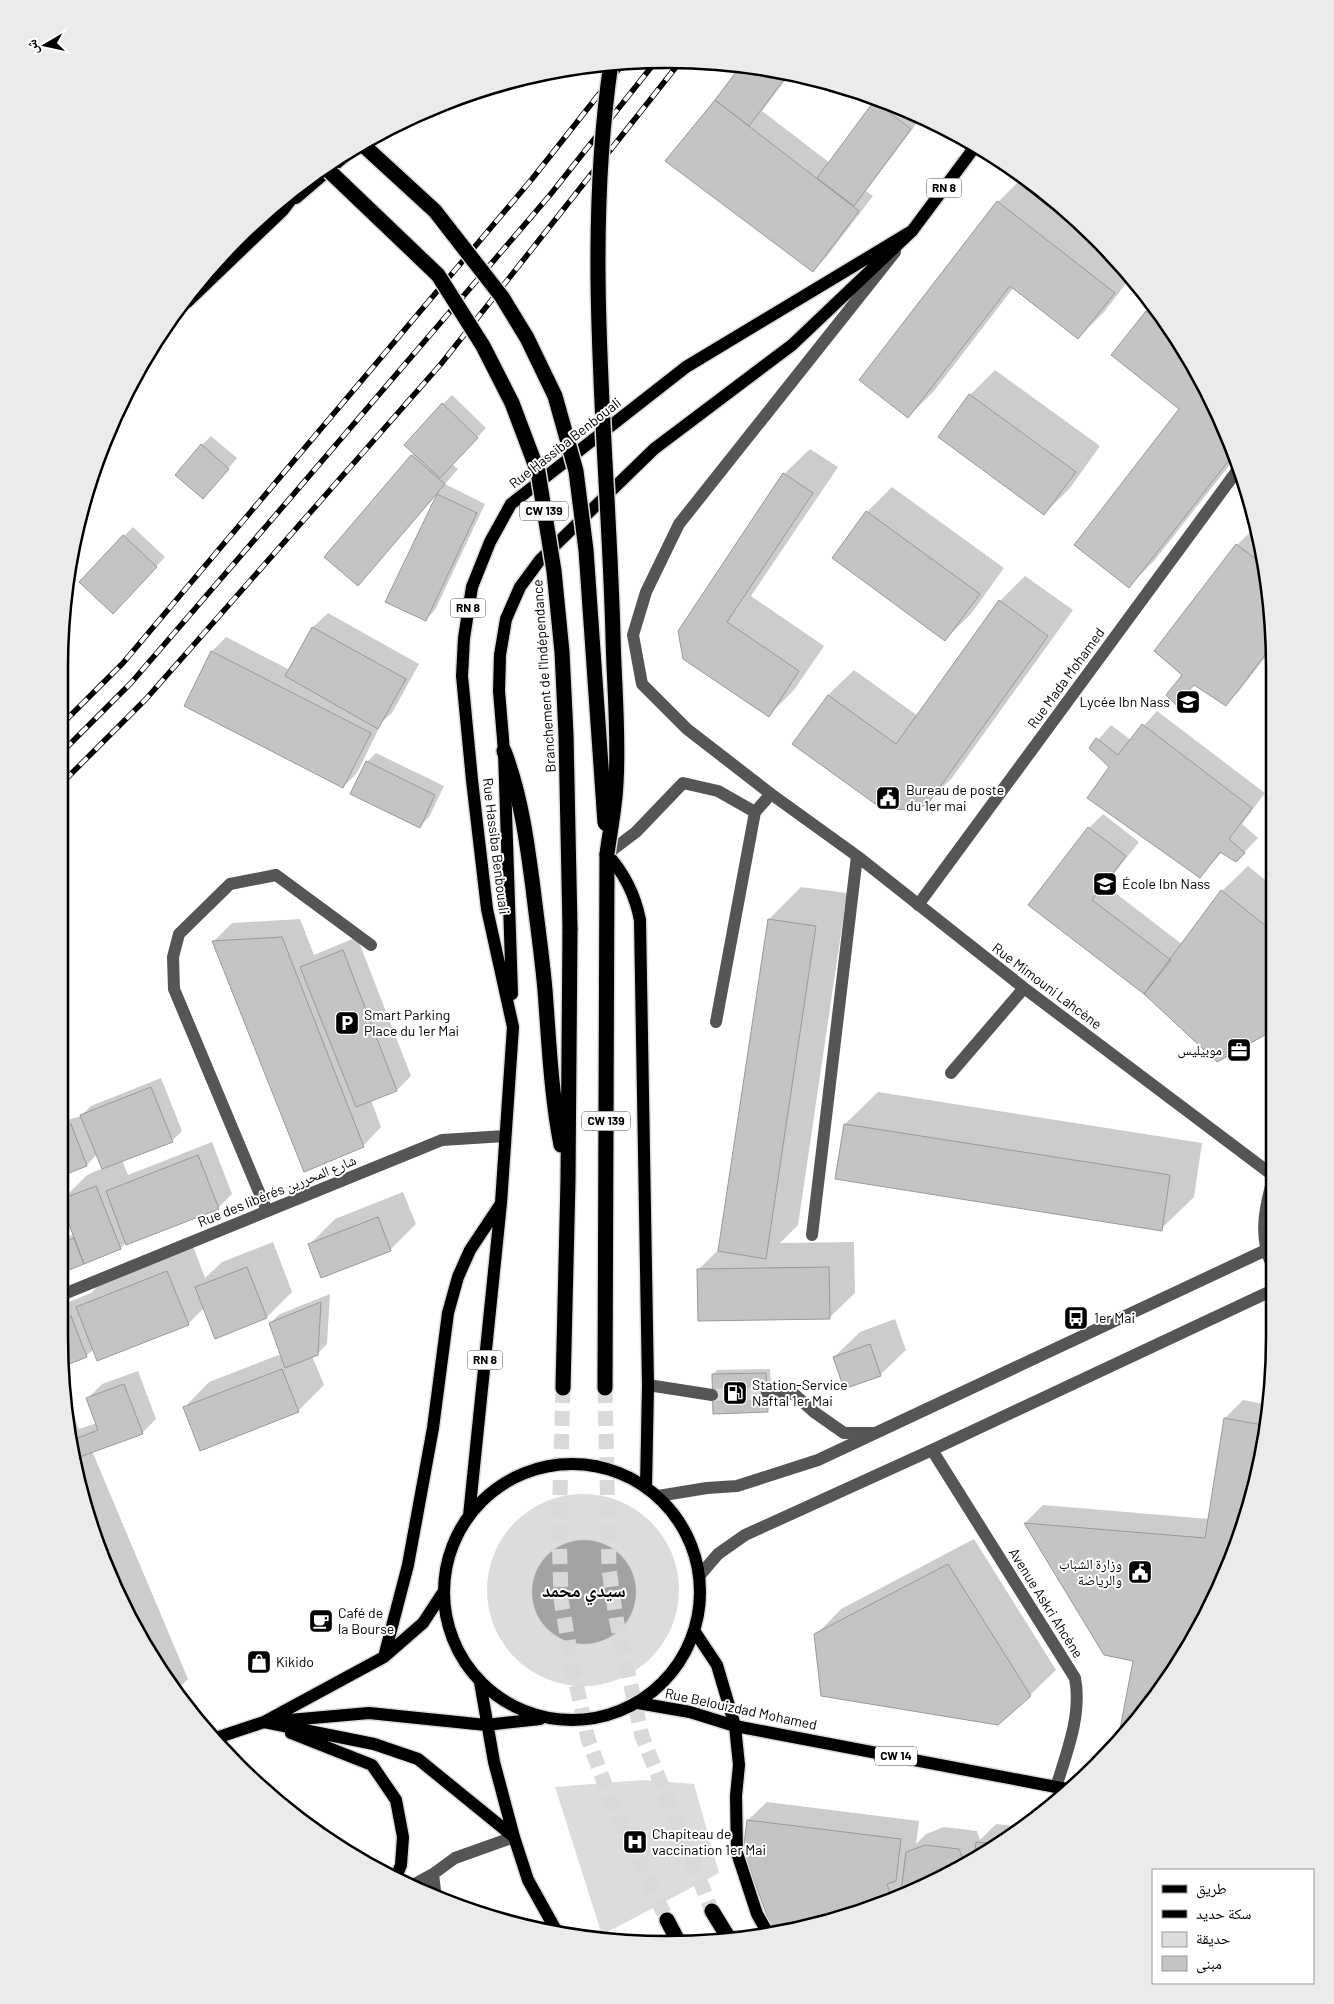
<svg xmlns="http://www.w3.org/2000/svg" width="1334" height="2004" font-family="Barlow,'Noto Naskh Arabic',sans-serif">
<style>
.green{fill:#dcdcdc}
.water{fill:#a3a3a3}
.shadow{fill:#0003}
.building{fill:#c4c4c4;stroke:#999}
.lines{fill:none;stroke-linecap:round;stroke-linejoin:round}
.minor-tunnel{stroke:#d9d9d9;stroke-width:12;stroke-dasharray:12 6;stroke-linecap:butt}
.highway-tunnel{stroke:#d9d9d9;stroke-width:15;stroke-dasharray:15 8;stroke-linecap:butt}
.major-casing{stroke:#dbdbdb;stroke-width:15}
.highway-casing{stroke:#dbdbdb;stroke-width:18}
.minor{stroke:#555;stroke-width:12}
.major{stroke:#000;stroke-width:12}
.highway{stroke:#000;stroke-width:15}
.rail-casing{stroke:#000;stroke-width:5.5}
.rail{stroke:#fff;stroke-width:4;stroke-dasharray:11;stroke-linecap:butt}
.highway-bridge-casing{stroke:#dbdbdb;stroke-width:18;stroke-linecap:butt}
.highway-bridge{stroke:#000;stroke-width:15}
.labels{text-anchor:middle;stroke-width:4;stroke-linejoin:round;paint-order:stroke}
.shield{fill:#fff;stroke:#4c4c4c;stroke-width:1}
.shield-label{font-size:12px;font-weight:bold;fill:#000}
.street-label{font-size:14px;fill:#000;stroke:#fff}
.poi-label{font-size:14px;fill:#000;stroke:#fff;text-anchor:start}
.district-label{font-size:19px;font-weight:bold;fill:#000;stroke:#fff}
.rim{fill:none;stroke:#000;stroke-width:2.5}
</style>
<rect width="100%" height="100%" fill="#fff"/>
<path class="green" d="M487 1590a96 96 0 1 1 192 0a96 96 0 1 1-192 0Z
M642,1780l52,4 25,89 -117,62 -47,-148z"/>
<path class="water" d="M532 1592a52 52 0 1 1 104 0a52 52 0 1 1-104 0Z"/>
<path class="shadow" d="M743,64l47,10 -28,37 68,52 49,-64 33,14 8,6 -54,72 7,5 -46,60 -14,15 -146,-111z
M1023,177l51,39 57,61 -27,35 -26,26 -64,-51 -80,104 -26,26 90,-215z
M1154,304l59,94 22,60 -81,103 -26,26 53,-178 -34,-97z
M995,370l105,76 -30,42 -26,26 -74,-119z
M452,395l34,33 -34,36 6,5 -13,15 40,20 -50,106 -10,10 12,-126 -79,90 -32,-27 88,-104 29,-49z
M211,436l26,22 -25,30 -10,-43z
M810,449l28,18 -87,129 73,50 -30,44 -25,25 -84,-56 99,-185z
M892,487l112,81 -33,46 -26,25 -78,-127z
M133,527l32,30 -43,46 2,-67z
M1251,531l8,7 15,90v18l-34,44 -14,14 -31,-20 -19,19 61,-158z
M1025,576l48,34 -121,168 -26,26 -98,-109 26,-25 64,46 82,-115z
M328,613l91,51 -27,49 -10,9 -25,51 -14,14 -158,-81 27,-55 14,-14 64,33 23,-43z
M1157,711l108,82 -23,31 16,14 -22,23 -14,-9 -22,25 -90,-110 -19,-19 20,-23 20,15z
M376,753l68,33 -15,31 -9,9 -53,-64z
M1103,814l36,28 -34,43 78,60 39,-54 26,-25 25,20 -1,144 -127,-36 -115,-89 59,-77z
M801,887l46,6 -49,332 -18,18 74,-1 1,51 -26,25 -131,-48 22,-22 49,-329z
M300,919l14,36 43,-18 54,139 -14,14 -26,10 10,27 -18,19 -59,24 -90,-229 18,-18z
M161,1078l21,53 -10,10 -50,19 6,15 84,-33 20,52 -14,14 -92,34 -5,6 -57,22v-32l10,-4 -10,-26v-10l23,-23 16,-7 -6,-14 -10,11 -23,9v-53l17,-5 10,-10z
M878,1092l324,51 -8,54 -33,32 -316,-105z
M403,1192l13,32 -26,26 -81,-5 26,-26z
M273,1242l19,50 -25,25 -63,-9 -16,16 -94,25 -8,7 -22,9v-61l27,-11 12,-12 90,-35 12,32 17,-16z
M330,1294l-3,50 -10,10 -5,2 12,29 -26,26 -114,-3 25,-26 72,-28 -11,-31 10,-9z
M895,1319l11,31 -26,25 -46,-18 26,-25z
M770,1369l2,37 -5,4 -54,-35 4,-5z
M138,1371l18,48 -14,14 -50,18 96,228 -13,13 -14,-17 -70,-143 -27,-115v-16l4,-2 11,30 18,-6 -9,-25 14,-14z
M1243,1400l27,5v12l-27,115 -30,74 -89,132 -5,6 15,-84 -109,-137 18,-18 166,14 16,-101z
M974,1539l82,131 -26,25 -214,-60 25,-26z
M767,1802l152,19 -3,23 10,-10 18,-7 33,4 3,9 16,-16 27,3 -52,37 -71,35 -114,35 -38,-114z"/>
<path class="building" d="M742,64l46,10 -39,52 -34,-26z
M715,100l144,111 -46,61 -148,-111z
M882,100l27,12 -2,4z
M874,101l37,28 -57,77 -37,-28z
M997,201l118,92 -37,46 -68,-53 -102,132 -49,-38z
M1146,311l25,20 42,67 21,56 -105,134 -55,-43 105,-136 -68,-54z
M969,394l107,78 -32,43 -106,-78z
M442,403l36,35 -38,40 -36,-33z
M201,444l28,25 -26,30 -28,-24z
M411,455l34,29 -87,102 -34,-29z
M783,473l30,20 -86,129 72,49 -30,46 -86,-58 -5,-28z
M437,494l40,19 -51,108 -41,-19z
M866,511l114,83 -35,47 -113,-83z
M123,535l34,32 -44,47 -34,-32z
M1236,544l28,21 10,63v15l-48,63 -32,-21 -18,20 -10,-10 16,-20 -28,-24z
M999,600l49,36 -121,169 -19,5 -27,-2 -89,-64 36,-49 68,49z
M312,627l94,52 -28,50 -93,-53z
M211,651l160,82 -28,55 -159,-82z
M1142,724l110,84 -23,31 16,14 -9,9 -16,-10 -20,26 -113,-80 22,-31 -20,-19 7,-10 22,17z
M366,761l69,34 -15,33 -70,-34z
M1088,827l38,29 -34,44 79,60 -27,34 -116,-89z
M1221,890l51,41v100l-55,31 -73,-68z
M768,919l48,7 -50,333 -48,-8z
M282,937l82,210 -60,25 -92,-231z
M343,950l54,141 -41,16 -56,-140z
M151,1087l22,55 -71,27 -22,-54z
M71,1124l16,42 -23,9v-49z
M844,1124l326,51 -8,56 -327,-52z
M198,1155l21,54 -93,36 -20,-54z
M96,1186l25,63 -37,15 -20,-53v-13z
M378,1217l13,34 -70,27 -13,-34z
M74,1238l10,26 -20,8v-30z
M247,1267l20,51 -52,21 -20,-52z
M829,1267l1,52 -132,2 -1,-52z
M167,1271l22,54 -92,36 -21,-54z
M321,1302l-3,53 -33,13 -16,-45z
M71,1316l16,41 -23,9v-48z
M870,1344l11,32 -37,13 -11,-32z
M282,1369l17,43 -99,39 -17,-44z
M766,1373l2,39 -55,2 -1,-40z
M124,1384l19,50 -69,25 -4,-18 28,-11 -12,-32z
M1224,1418l44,8 -25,106 -30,74 -89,132 -7,7 16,-84 -29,-6 -80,-132 181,15z
M80,1483l75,179 -64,-130z
M948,1564l83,132 -33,29 -177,-29 -7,-62z
M747,1820l154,19 -5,42 -9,3 6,17 -107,33h-12l-31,-83z
M976,1842l23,2 -25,18z
M925,1845l34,4 7,17 -66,33 6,-47z"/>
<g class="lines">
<path class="minor-tunnel" d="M712,1395l55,-2"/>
<path class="highway-tunnel" d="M563,1388l-4,141 2,70 11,65 16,75 26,70 53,111
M605,1388l4,181 7,49 26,118 70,175"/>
<defs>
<path id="major" d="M296,198l56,-48
M607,854c18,20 28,40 33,66l8,465 -2,102
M512,994l-8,-243 -5,-60 1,-36 6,-36 14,-32 20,-27 114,-111 138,-104 120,-114 65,-87
M444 1592a128 128 0 1 1 256 0a128 128 0 1 1-256 0Z
M469,1516l32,-313 12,-176 -26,-118 -15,-129 -10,-104 2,-38 8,-51 18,-45 21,-38 175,-137 226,-136
M695,1632l22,33 18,61 4,39 -3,31 1,57 20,61 12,21
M384,1657l24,-92 25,-137 15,-115 10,-36 12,-27 30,-45
M480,1682l14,80 20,75 14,43 29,52
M638,1703l52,9 45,14 337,64
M278,1721l91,-8 117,12 54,-6
M264,1722l110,22 44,15 96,78
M291,1733l81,32 24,35 7,37 -2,28 -5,12
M213,1739l51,-17 120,-65 39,-34 21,-32"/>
<path id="highway" d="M186,301l96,-92 23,-30
M504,751c17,45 23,91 29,137 4,34 9,68 12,102 4,52 6,103 16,155
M563,1388l5,-208 2,-252
M605,1388l2,-534
M712,1911l16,26
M667,1920l11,21"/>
</defs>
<use href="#major" class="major-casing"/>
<use href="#highway" class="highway-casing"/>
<path class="minor" d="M993,156l92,72
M895,252l-216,272 -33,68 -13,43 9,49 45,45 84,65 86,62 167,132 247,186
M607,854l29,-22 47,-49 35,8 37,21 16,-18
M918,905l321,-437
M716,1022l39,-210
M951,1073l73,-85
M267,1211l-93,-222 -1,-32 6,-23 51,-50 46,-9 95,70
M812,1235l45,-379
M1271,1263c-11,-26 -7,-51 0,-77
M64,1294l378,-154 63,-4
M648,1385l64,10
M767,1393l27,1 20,18 30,21h29
M932,1450l143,228c7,36 -8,74 -19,109
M658,1496l49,-8 30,-2 81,-26 448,-210
M700,1575l18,-21 27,-19 187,-85 339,-159
M433,1874l3,25
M411,1886l22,-12 22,-16 59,-21
M423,1892l10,-18"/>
<use href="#major" class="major"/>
<use href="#highway" class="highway"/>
<defs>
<path id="rail" d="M64,722l59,-59 409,-484 94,-119
M64,750l67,-67 125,-145 294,-343 106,-134
M64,781l82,-82 295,-335 239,-302"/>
</defs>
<use href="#rail" class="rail-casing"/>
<use href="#rail" class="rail"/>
<defs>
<path id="highway-bridge" d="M362,144l73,67 67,86 25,41 28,58 21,75 10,79 19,273
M325,167l113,108 45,71 29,57 26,69 16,99 8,81 4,83 4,193
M607,854c3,-23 8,-47 9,-71 3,-49 -2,-99 -3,-147 -5,-191 -30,-384 -2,-573"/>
</defs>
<use href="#highway-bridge" class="highway-bridge-casing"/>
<use href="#highway-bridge" class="highway-bridge"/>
</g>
<defs>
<symbol id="school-square" viewBox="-11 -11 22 22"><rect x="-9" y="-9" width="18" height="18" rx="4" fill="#000" stroke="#fff"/><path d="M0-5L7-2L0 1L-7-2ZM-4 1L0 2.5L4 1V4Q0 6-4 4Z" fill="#fff"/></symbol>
<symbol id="civic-square" viewBox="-11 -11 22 22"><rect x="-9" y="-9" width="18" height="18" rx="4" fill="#000" stroke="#fff"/><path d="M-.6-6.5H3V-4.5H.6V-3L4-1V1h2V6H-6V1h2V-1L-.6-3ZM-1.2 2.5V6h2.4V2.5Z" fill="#fff"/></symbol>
<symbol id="parking-square" viewBox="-11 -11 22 22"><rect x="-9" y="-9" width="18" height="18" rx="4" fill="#000" stroke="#fff"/><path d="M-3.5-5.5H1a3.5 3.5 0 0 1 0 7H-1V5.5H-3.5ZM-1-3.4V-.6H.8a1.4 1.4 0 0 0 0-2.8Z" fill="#fff"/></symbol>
<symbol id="office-square" viewBox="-11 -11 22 22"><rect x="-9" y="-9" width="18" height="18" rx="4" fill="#000" stroke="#fff"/><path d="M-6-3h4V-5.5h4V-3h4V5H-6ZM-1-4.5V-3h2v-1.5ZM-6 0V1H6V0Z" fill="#fff"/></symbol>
<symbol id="bus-square" viewBox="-11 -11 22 22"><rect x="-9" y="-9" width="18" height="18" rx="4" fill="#000" stroke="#fff"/><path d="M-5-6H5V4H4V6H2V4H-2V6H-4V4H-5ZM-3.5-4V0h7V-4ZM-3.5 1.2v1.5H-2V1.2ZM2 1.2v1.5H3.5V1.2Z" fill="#fff"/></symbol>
<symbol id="fuel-square" viewBox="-11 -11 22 22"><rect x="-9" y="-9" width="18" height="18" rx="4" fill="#000" stroke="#fff"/><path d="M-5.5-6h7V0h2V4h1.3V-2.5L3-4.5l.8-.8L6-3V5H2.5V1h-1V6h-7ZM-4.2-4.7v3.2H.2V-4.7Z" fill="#fff"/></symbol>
<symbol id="cafe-square" viewBox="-11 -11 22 22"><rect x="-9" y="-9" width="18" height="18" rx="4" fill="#000" stroke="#fff"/><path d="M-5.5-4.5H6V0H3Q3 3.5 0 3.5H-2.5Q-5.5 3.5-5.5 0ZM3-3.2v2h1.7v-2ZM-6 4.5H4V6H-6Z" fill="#fff"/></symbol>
<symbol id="shop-square" viewBox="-11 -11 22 22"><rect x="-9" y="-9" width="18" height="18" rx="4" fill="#000" stroke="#fff"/><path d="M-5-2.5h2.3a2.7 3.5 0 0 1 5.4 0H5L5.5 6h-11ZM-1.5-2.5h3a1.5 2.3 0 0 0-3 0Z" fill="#fff"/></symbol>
<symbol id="hospital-square" viewBox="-11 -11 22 22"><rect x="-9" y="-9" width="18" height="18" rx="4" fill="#000" stroke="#fff"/><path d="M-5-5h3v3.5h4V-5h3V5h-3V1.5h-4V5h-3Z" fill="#fff"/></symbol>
</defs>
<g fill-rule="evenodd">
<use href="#school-square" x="1174" y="688" width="28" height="28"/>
<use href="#civic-square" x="874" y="784" width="28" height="28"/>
<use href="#school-square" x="1091" y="870" width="28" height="28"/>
<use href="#parking-square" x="333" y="1009" width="28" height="28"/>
<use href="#office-square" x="1225" y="1036" width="28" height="28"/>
<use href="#bus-square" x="1062" y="1304" width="28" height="28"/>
<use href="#fuel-square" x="721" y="1379" width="28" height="28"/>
<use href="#civic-square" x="1126" y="1558" width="28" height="28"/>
<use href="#cafe-square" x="307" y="1607" width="28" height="28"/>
<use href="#shop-square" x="245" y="1648" width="28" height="28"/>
<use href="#hospital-square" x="621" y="1828" width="28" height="28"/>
</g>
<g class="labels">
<g class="shield">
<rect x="926.5" y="178.5" width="35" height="19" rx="4"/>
<rect x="520" y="501.5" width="48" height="19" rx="4"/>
<rect x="450.5" y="598.5" width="35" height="19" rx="4"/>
<rect x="582" y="1111.5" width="48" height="19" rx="4"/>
<rect x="467.5" y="1350.5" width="35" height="19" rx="4"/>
<rect x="875" y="1746.5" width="42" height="19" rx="4"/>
</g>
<g class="shield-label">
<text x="944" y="192">RN 8</text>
<text x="544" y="515">CW 139</text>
<text x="468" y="612">RN 8</text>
<text x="606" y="1125">CW 139</text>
<text x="485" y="1364">RN 8</text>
<text x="896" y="1760">CW 14</text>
</g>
<g class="street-label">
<text transform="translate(565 443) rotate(-38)" y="5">Rue Hassiba Benbouali</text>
<text transform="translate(544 676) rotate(-94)" y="5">Branchement de l'Indépendance</text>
<text transform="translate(1066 678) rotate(-54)" y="5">Rue Mada Mohamed</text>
<text transform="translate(496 846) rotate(83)" y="5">Rue Hassiba Benbouali</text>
<text transform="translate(1047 986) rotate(37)" y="5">Rue Mimouni Lahcène</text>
<text transform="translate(277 1191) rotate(-22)" y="5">Rue des libérés شارع المحررين</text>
<text transform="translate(1046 1603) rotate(58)" y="5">Avenue Askri Ahcène</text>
<text transform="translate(741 1709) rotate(12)" y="5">Rue Belouizdad Mohamed</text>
</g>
<g class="poi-label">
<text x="1170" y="707" text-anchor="end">Lycée Ibn Nass</text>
<text x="906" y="795">Bureau de poste<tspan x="906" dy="16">du 1er mai</tspan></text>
<text x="1122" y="889">École Ibn Nass</text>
<text x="364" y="1020">Smart Parking<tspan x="364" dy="16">Place du 1er Mai</tspan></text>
<text x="1222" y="1055" text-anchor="end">موبيليس</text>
<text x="1094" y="1323">1er Mai</text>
<text x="752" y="1390">Station-Service<tspan x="752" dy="16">Naftal 1er Mai</tspan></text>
<text x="1122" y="1569" text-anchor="end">وزارة الشباب<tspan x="1122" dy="16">والرياضة</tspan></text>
<text x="338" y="1618">Café de<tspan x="338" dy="16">la Bourse</tspan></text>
<text x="276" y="1667">Kikido</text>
<text x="652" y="1839">Chapiteau de<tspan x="652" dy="16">vaccination 1er Mai</tspan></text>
</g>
<g class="district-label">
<text x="584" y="1597">سيدي محمد</text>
</g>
</g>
<path d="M0 0H1334V2004H0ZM667 68H667A599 599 0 0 1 1266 667V1337A599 599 0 0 1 667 1936H667A599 599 0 0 1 68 1337V667A599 599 0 0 1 667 68Z" fill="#ebebeb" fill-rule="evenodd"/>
<path class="rim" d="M667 68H667A599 599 0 0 1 1266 667V1337A599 599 0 0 1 667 1936H667A599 599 0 0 1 68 1337V667A599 599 0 0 1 667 68Z"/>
<rect x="1152" y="1869" width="162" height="115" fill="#ffffff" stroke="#999999"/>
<rect x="1162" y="1885" width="25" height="8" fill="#000000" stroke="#999999"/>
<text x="1196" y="1894" font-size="15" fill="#000000">طريق</text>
<rect x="1162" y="1910" width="25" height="8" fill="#000000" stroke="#999999"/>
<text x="1196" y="1919" font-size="15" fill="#000000">سكة حديد</text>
<rect x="1162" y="1932" width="25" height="15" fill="#dcdcdc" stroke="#999999"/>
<text x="1196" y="1944" font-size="15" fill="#000000">حديقة</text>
<rect x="1162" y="1956" width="25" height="15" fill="#c4c4c4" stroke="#999999"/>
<text x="1196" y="1969" font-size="15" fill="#000000">مبنى</text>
<g transform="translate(45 45) rotate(261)" stroke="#ffffff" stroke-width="4" paint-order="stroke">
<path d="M0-4L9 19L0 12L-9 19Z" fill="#000000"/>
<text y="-8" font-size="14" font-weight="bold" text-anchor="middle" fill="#000000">ش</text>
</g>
</svg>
